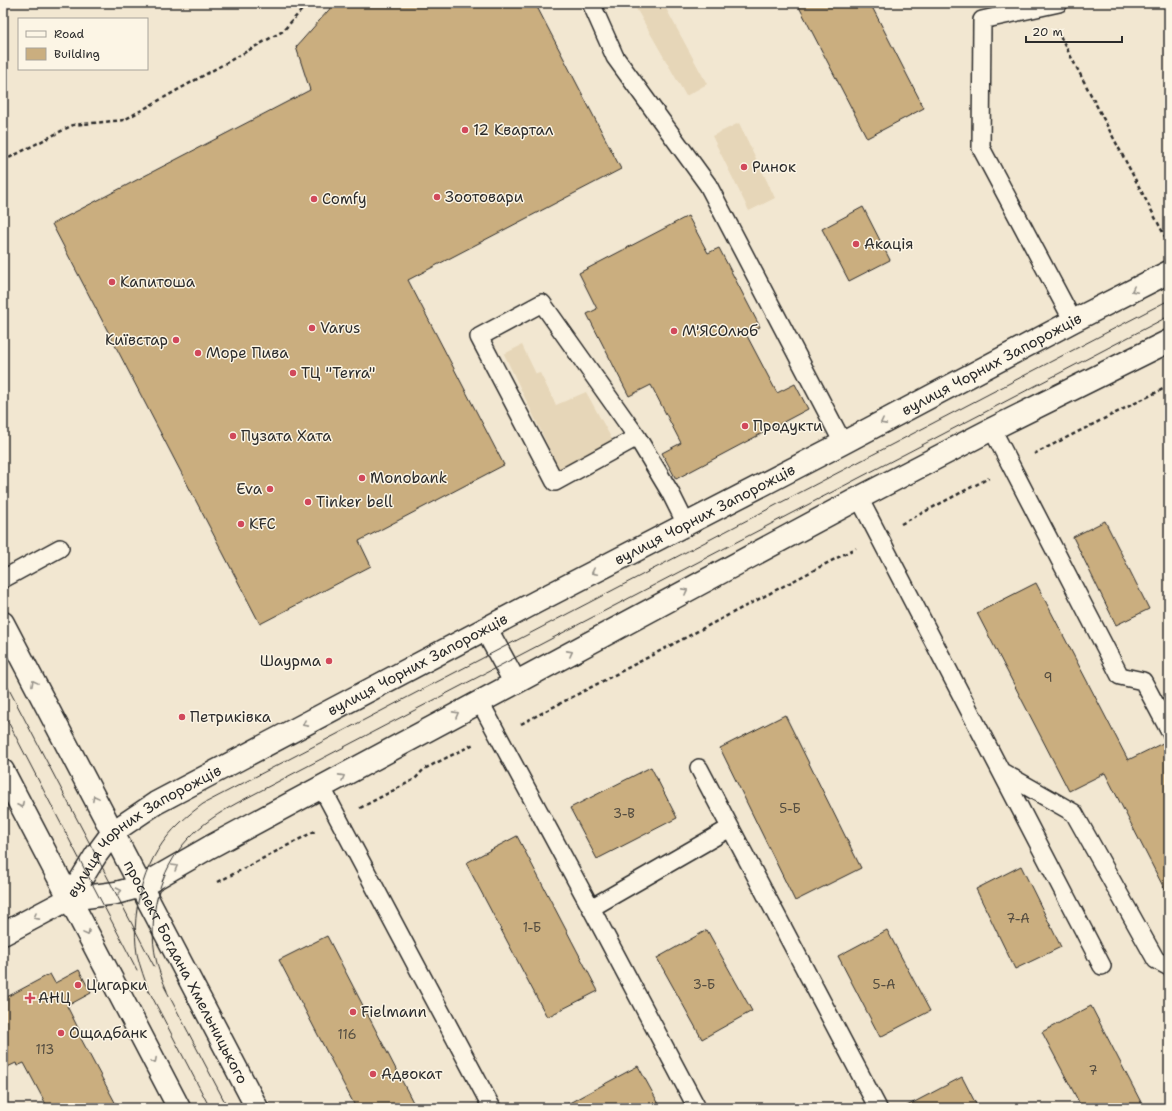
<svg xmlns="http://www.w3.org/2000/svg" width="1172" height="1111" font-family="'Shantell Sans',sans-serif">
<style>
.built{fill:#e6d6b8}
.building{fill:#caae7f;stroke:#2b2b2b}
.lines{fill:none;stroke-linecap:round;stroke-linejoin:round}
.lane-casing{stroke:#2b2b2b;stroke-width:20}
.street-casing{stroke:#2b2b2b;stroke-width:25}
.secondary-casing{stroke:#2b2b2b;stroke-width:25}
.path{stroke:#2b2b2b;stroke-width:2.5;stroke-dasharray:4 3;stroke-linecap:butt}
.lane{stroke:#fcf5e5;stroke-width:17}
.street{stroke:#fcf5e5;stroke-width:22}
.secondary{stroke:#fcf5e5;stroke-width:22}
.tram{stroke:#2b2b2b;stroke-width:1}
.oneway{stroke:#949088}
.poi-dot{fill:#d1495b;stroke:#fcf5e5;stroke-width:1.5}
.labels{text-anchor:middle;stroke-width:3;stroke-linejoin:round;paint-order:stroke}
.number-label{font-size:13px;fill:#534c40}
.poi-label{font-size:15px;fill:#2b2b2b;stroke:#fcf5e5;text-anchor:start}
.street-label{font-size:15px;fill:#2b2b2b;stroke:#fcf5e5}
</style>
<rect width="100%" height="100%" fill="#f2e7d1"/>
<filter id="ink" filterUnits="userSpaceOnUse"><feTurbulence type="fractalNoise" baseFrequency=".025" numOctaves="2"/><feDisplacementMap in="SourceGraphic" scale="8" xChannelSelector="R" yChannelSelector="G"/><feConvolveMatrix kernelMatrix="1 2 1 2 8 2 1 2 1" color-interpolation-filters="sRGB"/></filter>
<g filter="url(#ink)">
<path class="built" d="M633,3h30l44,81 -21,12z
M739,123l36,75 -26,13 -37,-75z
M522,345l14,29 4,-1 16,32 30,-13 27,49 -54,28 -55,-115z"/>
<path class="building" d="M335,3h200l86,166 -213,111 96,185 -145,76 12,25 -111,58 -208,-400 258,-134 -14,-43z
M797,3h73l54,105 -57,30z
M863,207l27,53 -41,21 -27,-52z
M688,216l20,37 11,-5 41,79 -14,7 31,59 18,-9 13,25 -132,70 -14,-26 19,-10 -30,-58 -22,11 -42,-82 10,-5 -18,-36z
M1105,521l44,88 -33,16 -43,-88z
M1036,583l92,177 41,-20v158l-64,-125 -36,18 -92,-178z
M785,715l76,153 -66,33 -75,-153z
M651,767l26,51 -80,41 -27,-51z
M517,836l81,155 -51,26 -81,-154z
M1021,866l40,81 -46,22 -39,-80z
M707,930l45,81 -50,28 -45,-81z
M887,930l43,81 -50,26 -42,-81z
M327,936l89,172h-60l-77,-148z
M79,970l12,23 -24,13 14,28 -2,1 39,73h-70l-24,-45 -7,3 -1,-3 -13,6v-70l47,-25 5,9z
M1091,1006l53,102h-62l-40,-76z
M638,1066l23,42h-101z
M962,1077l16,31h-75z"/>
<g class="lines">
<defs>
<path id="lane" d="M591,3l24,54 93,128 135,258
M1059,3l-77,17 -1,128 92,173
M992,429l128,247 23,5 26,49
M637,437l-82,45 -76,-145 63,-34 95,134 33,55 16,32
M859,498l243,468
M3,579l57,-31
M480,702l111,206 106,200
M699,768l179,340
M1002,772l72,41 82,147 13,7
M322,788l170,320
M591,908l139,-80"/>
<path id="street" d="M3,934l66,-35"/>
<g id="secondary">
<path id="s1" d="M3,623l254,485"/>
<path d="M486,629l29,53"/>
<path d="M3,771l176,337"/>
<path id="s2" d="M69,899l27,-44 17,-23 43,-29 380,-201 307,-159 230,-122 96,-49"/>
<path d="M69,899l47,-6 26,-7 68,-39 649,-349 133,-69 177,-88"/>
</g>
</defs>
<use href="#lane" class="lane-casing"/>
<use href="#street" class="street-casing"/>
<use href="#secondary" class="secondary-casing"/>
<path class="path" d="M1057,30l112,214
M3,161l70,-36 51,-5 159,-89 25,-28
M1034,454l135,-68
M901,524l88,-46
M521,724l335,-176
M360,808l55,-29 9,-10 50,-25
M3,880l3,-1
M218,882l99,-52"/>
<use href="#lane" class="lane"/>
<use href="#street" class="street"/>
<use href="#secondary" class="secondary"/>
<path class="tram" d="M3,678l151,288
M3,712l134,258
M164,986l64,122
M147,987l63,121
M167,991c-4,-10 -9,-21 -11,-32 -9,-41 3,-89 32,-120 14,-15 31,-26 49,-36l932,-487
M149,992c-4,-12 -9,-25 -12,-38 -7,-46 8,-99 43,-131 7,-7 15,-13 23,-19l966,-504"/>
</g>
<defs><path id="oneway-chevron" d="M-2-3.5L2.5 0L-2 3.5" fill="none" stroke-width="1.6" stroke-linecap="round" stroke-linejoin="round"/></defs>
<g class="oneway">
<use href="#oneway-chevron" transform="translate(1134 290) rotate(153)"/>
<use href="#oneway-chevron" transform="translate(883 422) rotate(152)"/>
<use href="#oneway-chevron" transform="translate(594 572) rotate(153)"/>
<use href="#oneway-chevron" transform="translate(685 591) rotate(-28)"/>
<use href="#oneway-chevron" transform="translate(570 653) rotate(-28)"/>
<use href="#oneway-chevron" transform="translate(34 683) rotate(-118)"/>
<use href="#oneway-chevron" transform="translate(456 714) rotate(-29)"/>
<use href="#oneway-chevron" transform="translate(305 724) rotate(152)"/>
<use href="#oneway-chevron" transform="translate(342 777) rotate(-29)"/>
<use href="#oneway-chevron" transform="translate(95 798) rotate(-118)"/>
<use href="#oneway-chevron" transform="translate(21 805) rotate(63)"/>
<use href="#oneway-chevron" transform="translate(175 867) rotate(-30)"/>
<use href="#oneway-chevron" transform="translate(119 891) rotate(-12)"/>
<use href="#oneway-chevron" transform="translate(36 917) rotate(151)"/>
<use href="#oneway-chevron" transform="translate(87 933) rotate(62)"/>
<use href="#oneway-chevron" transform="translate(154 1061) rotate(62)"/>
</g>
</g>
<g class="poi-dot">
<circle cx="465" cy="130" r="4"/>
<circle cx="744" cy="167" r="4"/>
<circle cx="437" cy="197" r="4"/>
<circle cx="314" cy="199" r="4"/>
<circle cx="856" cy="244" r="4"/>
<circle cx="112" cy="282" r="4"/>
<circle cx="312" cy="328" r="4"/>
<circle cx="674" cy="331" r="4"/>
<circle cx="176" cy="340" r="4"/>
<circle cx="198" cy="353" r="4"/>
<circle cx="293" cy="373" r="4"/>
<circle cx="745" cy="426" r="4"/>
<circle cx="233" cy="436" r="4"/>
<circle cx="362" cy="478" r="4"/>
<circle cx="270" cy="489" r="4"/>
<circle cx="308" cy="502" r="4"/>
<circle cx="241" cy="524" r="4"/>
<circle cx="329" cy="661" r="4"/>
<circle cx="182" cy="717" r="4"/>
<circle cx="78" cy="985" r="4"/>
<path d="M28 992h4v4h4v4h-4v4h-4v-4h-4v-4h4z"/>
<circle cx="353" cy="1012" r="4"/>
<circle cx="61" cy="1033" r="4"/>
<circle cx="373" cy="1074" r="4"/>
</g>
<g class="labels">
<g class="number-label">
<text x="1048" y="682">9</text>
<text x="790" y="813">5-Б</text>
<text x="624" y="818">3-В</text>
<text x="1018" y="923">7-А</text>
<text x="532" y="932">1-Б</text>
<text x="704" y="989">3-Б</text>
<text x="884" y="989">5-А</text>
<text x="347" y="1039">116</text>
<text x="45" y="1054">113</text>
<text x="1093" y="1075">7</text>
</g>
<g class="poi-label">
<text x="473" y="135">12 Квартал</text>
<text x="752" y="172">Ринок</text>
<text x="445" y="202">Зоотовари</text>
<text x="322" y="204">Comfy</text>
<text x="864" y="249">Акація</text>
<text x="120" y="287">Капитоша</text>
<text x="320" y="333">Varus</text>
<text x="682" y="336">М'ЯСОлюб</text>
<text x="168" y="345" text-anchor="end">Київстар</text>
<text x="206" y="358">Море Пива</text>
<text x="301" y="378">ТЦ "Terra"</text>
<text x="753" y="431">Продукти</text>
<text x="241" y="441">Пузата Хата</text>
<text x="370" y="483">Monobank</text>
<text x="262" y="494" text-anchor="end">Eva</text>
<text x="316" y="507">Tinker bell</text>
<text x="249" y="529">KFC</text>
<text x="321" y="666" text-anchor="end">Шаурма</text>
<text x="190" y="722">Петриківка</text>
<text x="86" y="990">Цигарки</text>
<text x="38" y="1003">АНЦ</text>
<text x="361" y="1017">Fielmann</text>
<text x="69" y="1038">Ощадбанк</text>
<text x="381" y="1079">Адвокат</text>
</g>
<g class="street-label">
<text dy="5" stroke="none"><textPath href="#s2" startOffset="1076">вулиця Чорних Запорожців</textPath></text>
<text dy="5" stroke="none"><textPath href="#s2" startOffset="752">вулиця Чорних Запорожців</textPath></text>
<text dy="5" stroke="none"><textPath href="#s2" startOffset="428">вулиця Чорних Запорожців</textPath></text>
<text dy="5" stroke="none"><textPath href="#s2" startOffset="104">вулиця Чорних Запорожців</textPath></text>
<text dy="5" stroke="none"><textPath href="#s1" startOffset="394">проспект Богдана Хмельницького</textPath></text>
</g>
</g>
<rect width="1172" height="1111" fill="none" stroke="#fcf5e5" stroke-width="16"/>
<rect x="8" y="8" width="1156" height="1095" fill="none" stroke="#2b2b2b" stroke-width="1.5" filter="url(#ink)"/>
<rect x="18" y="18" width="130" height="52" fill="#fcf5e5" stroke="#a8a49b"/>
<rect x="26" y="31" width="20" height="6" fill="#fcf5e5" stroke="#a8a49b"/>
<text x="54" y="38" font-size="12" fill="#2b2b2b">Road</text>
<rect x="26" y="48" width="20" height="12" fill="#caae7f" stroke="#a8a49b"/>
<text x="54" y="58" font-size="12" fill="#2b2b2b">Building</text>
<path d="M1026 36v6h96v-6" fill="none" stroke="#2b2b2b" stroke-width="2"/>
<text x="1032" y="36" font-size="12" fill="#2b2b2b" stroke="#fcf5e5" stroke-width="3" paint-order="stroke">20 m</text>
</svg>
